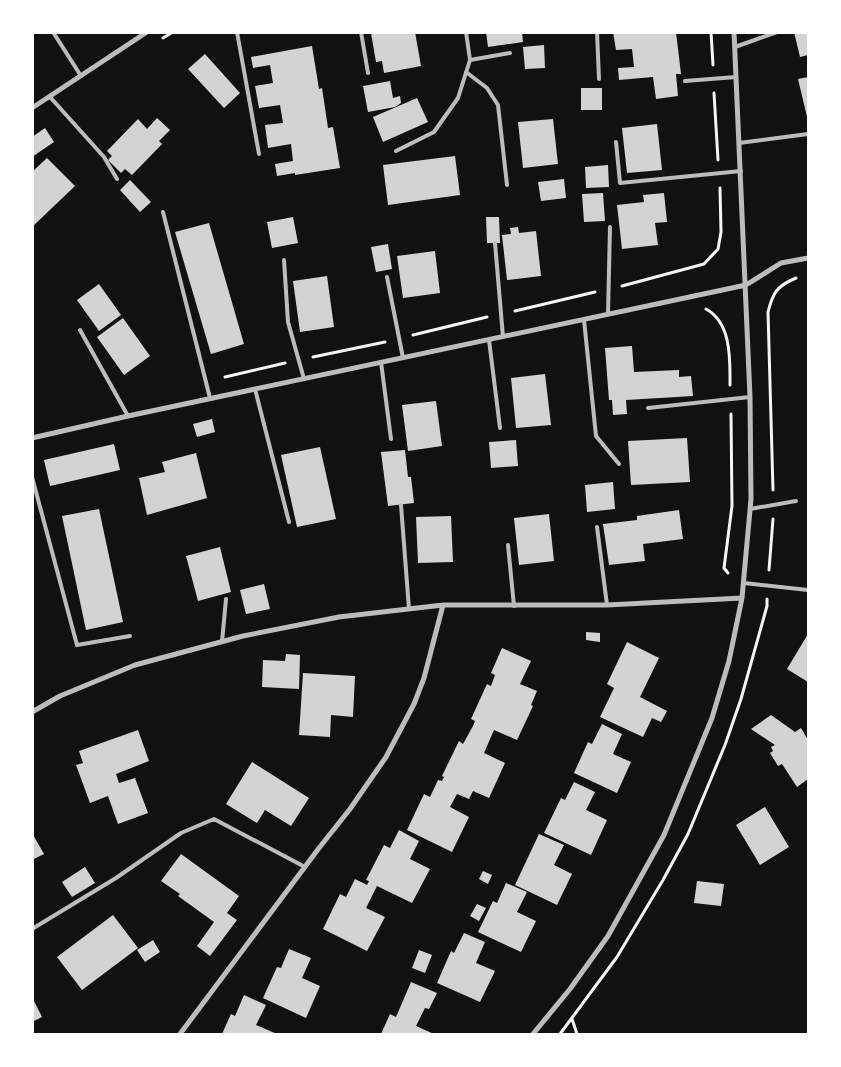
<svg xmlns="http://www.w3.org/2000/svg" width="841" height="1067" font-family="'Exo 2',sans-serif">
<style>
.building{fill:#d3d3d3}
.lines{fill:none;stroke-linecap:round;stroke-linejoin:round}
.path{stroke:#f5f5f5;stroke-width:3}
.service{stroke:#bcbcbc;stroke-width:4}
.minor{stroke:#bcbcbc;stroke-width:5}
</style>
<rect width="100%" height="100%" fill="#111"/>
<path class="building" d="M376,32h39l6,34 -37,7 -2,-12 -6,1 -5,-29z
M486,32h36l1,10 -35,5z
M613,32h63l5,42h-5l2,22 -22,3 -3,-22 -34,3 -1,-12 16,-1 -2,-18 -16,1z
M794,32h14v23l-8,2z
M544,45l1,23 -20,1 -2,-22z
M312,46l7,43 3,-1 6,40 5,-1 7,41 -45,7v-2l-18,3 -2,-12 18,-3 -2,-17 -23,4 -3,-23 18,-2 -3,-18 -21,3 -4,-22 18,-3 -3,-18 -17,3 -2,-11z
M205,54l35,39 -16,15 -36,-39z
M808,77v44l-10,-42z
M390,81l3,17 7,-2 1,7 -6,4 -27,5 -5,-26z
M581,88h21v22h-21z
M417,98l11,24 -45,20 -10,-25z
M157,118l13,12 -11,11 3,3 -30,31 -7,-6 -4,4 -13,-13 4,-4 -5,-5 31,-32 9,10z
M553,119l5,45 -35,4 -5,-46z
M657,124l5,46 -35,3 -5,-45z
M45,128l9,14 -22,15v-20z
M455,156l5,39 -72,10 -5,-40z
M47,158l28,28 -43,41v-55z
M608,165l1,22 -23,1 -1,-21z
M564,179l2,19 -25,3 -3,-19z
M130,180l21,22 -11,10 -20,-22z
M603,193l2,28 -21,1 -2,-28z
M664,193l3,29 -12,1 3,22 -36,4 -5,-44 27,-3 -1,-7z
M293,217l5,26 -26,5 -5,-26z
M486,217h13l1,26h-13z
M209,223l35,121 -33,10 -36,-122z
M518,227l1,6 17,-2 5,45 -34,4 -5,-45 9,-1 -1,-6z
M388,244l4,25 -16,3 -5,-25z
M435,251l5,42 -37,5 -6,-42z
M327,276l7,51 -34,5 -7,-51z
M99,284l22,31 -22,16 -22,-31z
M123,318l27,38 -26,19 -27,-38z
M632,346l2,26 45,-2v7l12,-1 2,20 -67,4 1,14 -14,1 -1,-15h-3l-4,-52z
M545,374l6,51 -35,3 -5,-50z
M436,401l6,45 -34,5 -6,-46z
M212,419l3,13 -18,5 -4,-13z
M687,438l3,44 -59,3 -3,-44z
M516,440l2,26 -27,2 -2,-26z
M114,444l6,26 -70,16 -6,-26z
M320,447l16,72 -39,8 -16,-72z
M405,450l3,27h3l3,26 -26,3 -7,-54z
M196,453l11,45 -60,17 -8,-37 26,-6 -3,-10z
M613,482l2,27 -28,3 -2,-27z
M99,509l24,113 -37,8 -24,-114z
M679,510l4,29 -40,5 2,17 -36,4 -6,-41 34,-4v-4z
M549,514l5,47 -35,4 -5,-47z
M451,516l2,46 -35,1 -2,-46z
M220,547l11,45 -33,9 -12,-45z
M264,584l6,25 -24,5 -6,-24z
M586,632l14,1v9l-14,-2z
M808,634v48l-21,-13z
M627,642l32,16 -19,39 27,14 -6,11 -9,-4 -9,19 -43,-20 14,-29 -7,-4z
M502,648l29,13 -11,23 17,7 -6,14 2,1 -16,34 -23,-10 -10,23 21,10 -16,35 -16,-7 -4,8 -12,-5 -7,13 19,10 -17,35 -45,-22 17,-36 6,3 8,-17 4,1 2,-4 -2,-1 17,-35 4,3 10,-18 2,-5 -4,-2 16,-35 4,2 4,-11 -4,-2z
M286,654l14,1 -1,34 -37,-2 1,-27 22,1z
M303,673l52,3 -2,41 -22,-2 -1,22 -31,-2z
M771,715l24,17 6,-4 7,12v39l-11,8 -15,-23 -4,2 -8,-13 3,-2 -2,-4 4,-2 -24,-16z
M602,724l20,10 -9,20 18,8 -14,31 -43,-20 14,-31 4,2z
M138,730l11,31 -33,13 3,9 16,-5 13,35 -30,11 -10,-28 -18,7 -14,-38 7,-2 -4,-12z
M252,762l57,36 -18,28 -26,-16 -8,13 -31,-19z
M574,782l21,10 -9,18 21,10 -16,35 -47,-22 17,-35 4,2z
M765,807l24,40 -29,18 -24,-40z
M399,830l20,11 -9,18 20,10 -18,34 -35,-17 -11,22 19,9 -18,34 -44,-22 17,-35 6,3 9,-18 12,6 2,-4 -3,-1 18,-35 6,3z
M32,833l12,21 -12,6z
M539,834l25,11 -10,20 18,9 -15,31 -42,-20z
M181,854l58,42 -12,17 10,7 -27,36 -13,-10 17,-24 -36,-26 2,-2 -19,-13z
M85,867l10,16 -23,14 -10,-15z
M483,871l9,4 -4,9 -9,-5z
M697,881l27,3 -3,22 -27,-3z
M506,883l21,9 -10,20 19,9 -15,31 -43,-20 15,-31 4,2z
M477,904l9,4 -7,13 -9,-5z
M113,915l25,33 -56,42 -25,-33z
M464,933l21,9 -9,21 19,8 -15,31 -43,-19 14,-32 3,2z
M153,940l7,12 -15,10 -8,-12z
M289,949l22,9 -9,20 18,8 -14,32 -43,-20 14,-31 4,1z
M419,950l13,5 -7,18 -13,-5z
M411,982l26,11 -8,16 -4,-1 -9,18 18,8h-53l9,-20 6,3z
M244,995l22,10 -10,20 21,9h-55l9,-20 4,2z
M32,997l10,20 -10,5z"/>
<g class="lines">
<path class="path" d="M711,32l2,33
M163,38l10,-6
M714,93l4,67
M622,286l82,-22 14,-15 3,-17 -1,-44
M706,309c26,14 24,52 24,76
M515,311l80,-19
M413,335l74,-18
M313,357l72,-15
M225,377l60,-14
M773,490l-5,-178c5,-20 9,-26 28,-34
M769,570l4,-51
M728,573l-4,-5 8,-62 -1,-92
M572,1019l5,15
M560,1034l57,-77 46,-77 25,-46 37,-89 16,-46 26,-93v-7"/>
<path class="service" d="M53,32l28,44
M237,32l22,122
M361,32l7,41
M597,32l2,47
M735,47l42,-15
M470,60l40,-7
M466,72l21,16 11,17 9,80
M685,81l51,-4
M50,97l54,60 13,22
M616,142l4,41 121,-12
M739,143l69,-9
M396,151l38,-19 24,-34 12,-38 -4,-28
M163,212l47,186
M495,243l8,94
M284,260l4,62 16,57
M387,277l16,81
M608,314l2,-87
M584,320l12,116 23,28
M80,330l48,86
M489,340l11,88
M381,362l10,77
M255,389l34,133
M648,408l102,-11
M32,477l45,168 53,-9
M401,505l8,104
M750,509l46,-8
M597,527l10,78
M508,545l6,61
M744,583l64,7
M222,642l4,-43
M32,929l84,-51 65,-45 33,-14 91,48"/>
<path class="minor" d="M32,108l115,-76
M32,438l96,-22 618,-131 35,-22 27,-5
M32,712l28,-16 75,-31 108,-29 96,-19 104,-12h164l135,-7
M180,1034l139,-186 31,-39 36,-52 28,-53 10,-26 19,-73
M533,1034l37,-45 38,-53 56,-101 48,-117 17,-57 13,-63 9,-99 -1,-102 -16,-365"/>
</g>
<rect width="841" height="1067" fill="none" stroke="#ffffff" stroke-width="68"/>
</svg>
